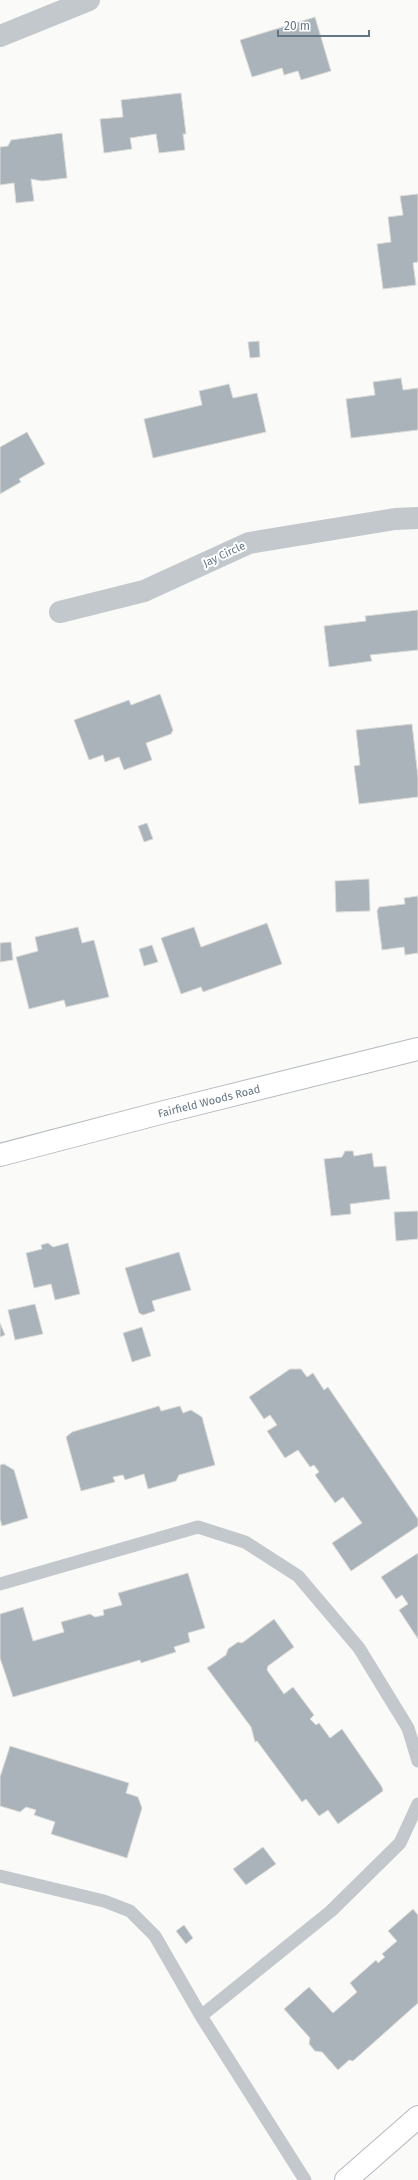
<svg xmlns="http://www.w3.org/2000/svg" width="418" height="2180" font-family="'Fira Sans',sans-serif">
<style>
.building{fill:#aab3b9;stroke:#dcdcda}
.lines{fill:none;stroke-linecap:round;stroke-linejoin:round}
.secondary-casing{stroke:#b3babf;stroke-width:24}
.lane{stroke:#c3c8cc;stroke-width:13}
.street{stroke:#c3c8cc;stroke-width:22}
.secondary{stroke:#fff;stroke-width:22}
.labels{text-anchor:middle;stroke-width:4;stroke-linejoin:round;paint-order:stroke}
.street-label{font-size:11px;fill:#657683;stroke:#fff}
</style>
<rect width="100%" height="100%" fill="#fafaf8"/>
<path class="building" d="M315,17l16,54 -30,9 -3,-9 -14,4 -2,-7 -30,9 -12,-37z
M181,93l5,41h-3l2,16 -26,3 -3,-19 -26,4 2,11 -28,4 -4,-34 23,-2 -2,-17z
M62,133l5,45 -25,3 -11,-2 3,22 -18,2 -2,-20 -14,2v-38l8,-1 3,-6z
M418,194v68l-5,1 3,22 -33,4 -6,-45 14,-2 -3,-25 15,-2 -3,-19z
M259,341l1,16 -10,1 -2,-16z
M401,378l2,12 15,-2v42l-67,8 -5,-39 29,-4 -2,-13z
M229,384l4,14 24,-5 9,39 -113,26 -9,-39 58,-14 -3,-14z
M27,432l18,32 -26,15 2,3 -21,12v-47z
M418,610v40l-48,5 2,6 -43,6 -5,-41 42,-5 -1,-5z
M160,694l13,36 -2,4 -25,9 6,17 -28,10 -5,-13 -14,5 -2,-7 -14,5 -15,-40 55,-20 2,5z
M412,724l6,53v20l-59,7 -5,-38 6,-1 -4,-35z
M147,823l6,16 -9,3 -6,-16z
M369,879l1,32 -34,1 -1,-31z
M418,896v57l-13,2 -1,-8 -22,3 -5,-39 2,-4 26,-3 -1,-6z
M267,923l15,41 -79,28 -2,-5 -20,7 -20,-56 33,-11 7,20z
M78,927l4,16 12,-3 15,57 -43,10 -2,-7 -35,9 -13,-52 22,-6 -3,-14z
M11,942l2,18 -13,2v-19z
M152,945l6,17 -14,4 -5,-17z
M345,1151h8l1,5 18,-3 2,14 12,-1 4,33 -40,5 1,10 -20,2 -7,-57 18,-2z
M418,1211v28l-22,2 -2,-29z
M48,1243l5,4 15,-4 12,51 -25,6 -4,-16 -17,4 -8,-35 16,-4 -1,-4z
M179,1252l12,38 -39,11 3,10 -12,4 -4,-2 -14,-45z
M35,1304l8,30 -28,6 -7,-30z
M0,1323l5,12 -5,2z
M142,1327l9,29 -19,6 -9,-29z
M290,1369h11l6,8 6,-4 11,17 4,-3 90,132v7l-67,45 -19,-28 30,-20 -19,-26 -8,6 -20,-28 4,-3 -5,-7 -4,2 -12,-17 -13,8 -18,-27 10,-6 -7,-10 -6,4 -15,-22z
M159,1406l2,5 19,-5 3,7 8,-3 11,7 13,48 -36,10 -3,6 -28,8 -4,-15 -19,6 -2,-5 -10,2 2,5 -34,9 -15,-54 6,-5z
M4,1464l10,6 14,48 -26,8 -2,-7v-54z
M418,1553v86l-19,-29 9,-6 -6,-9 -6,4 -15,-22z
M188,1573l17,55 -17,5 2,9 -16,5 2,5 -35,11 -1,-3 -127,37 -13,-39v-44l23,-7 10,34 31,-9 -3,-10 29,-8 5,3 9,-2 -1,-5 19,-5 -4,-12z
M274,1619l20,28 -26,19 -1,4 17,24 9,-7 21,28 -4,4 6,6 3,-2 11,15 12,-9 40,58 1,4 -45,33 -10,-14 -9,6 -13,-17 -4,3 -45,-61 -2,1 -4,-15 -44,-59 19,-13 2,-6 10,-7 4,1z
M10,1746l119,37 -3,10 12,4 4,11 -15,50 -76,-24 4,-12 -21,-7 2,-5 -10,-3 -6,5 -20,-6v-29z
M263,1847l13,17 -30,21 -13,-16z
M413,1909l5,6v88l-65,58 -4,-1 -11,10 -16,-18 -7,-1 -6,-7 1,-6 -26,-29 25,-22 24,26 24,-21 -7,-9 26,-23 2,3 7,-6 -3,-3 15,-13 -9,-10z
M184,1925l9,13 -7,6 -10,-13z"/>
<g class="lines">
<defs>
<path id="secondary" d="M0,1155l164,-43 254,-63
M346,2180l72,-63"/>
</defs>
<use href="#secondary" class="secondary-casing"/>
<path class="lane" d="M0,1584l198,-57 47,15 53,34 61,72 49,80 10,33
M0,1876l104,25 26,10 25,25 46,80 104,164
M201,2016l130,-105 69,-68 18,-39"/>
<path class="street" d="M0,36l89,-36
M60,612l84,-21 105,-48 146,-24 23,-1"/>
<use href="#secondary" class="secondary"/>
</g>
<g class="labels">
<g class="street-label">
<text transform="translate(224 554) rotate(-25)" y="4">Jay Circle</text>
<text transform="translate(209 1101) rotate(-14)" y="4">Fairfield Woods Road</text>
</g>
</g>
<path d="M278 30v6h91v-6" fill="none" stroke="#657683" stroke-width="2"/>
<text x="284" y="30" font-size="12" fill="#657683" stroke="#ffffff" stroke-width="3" paint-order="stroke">20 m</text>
</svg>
